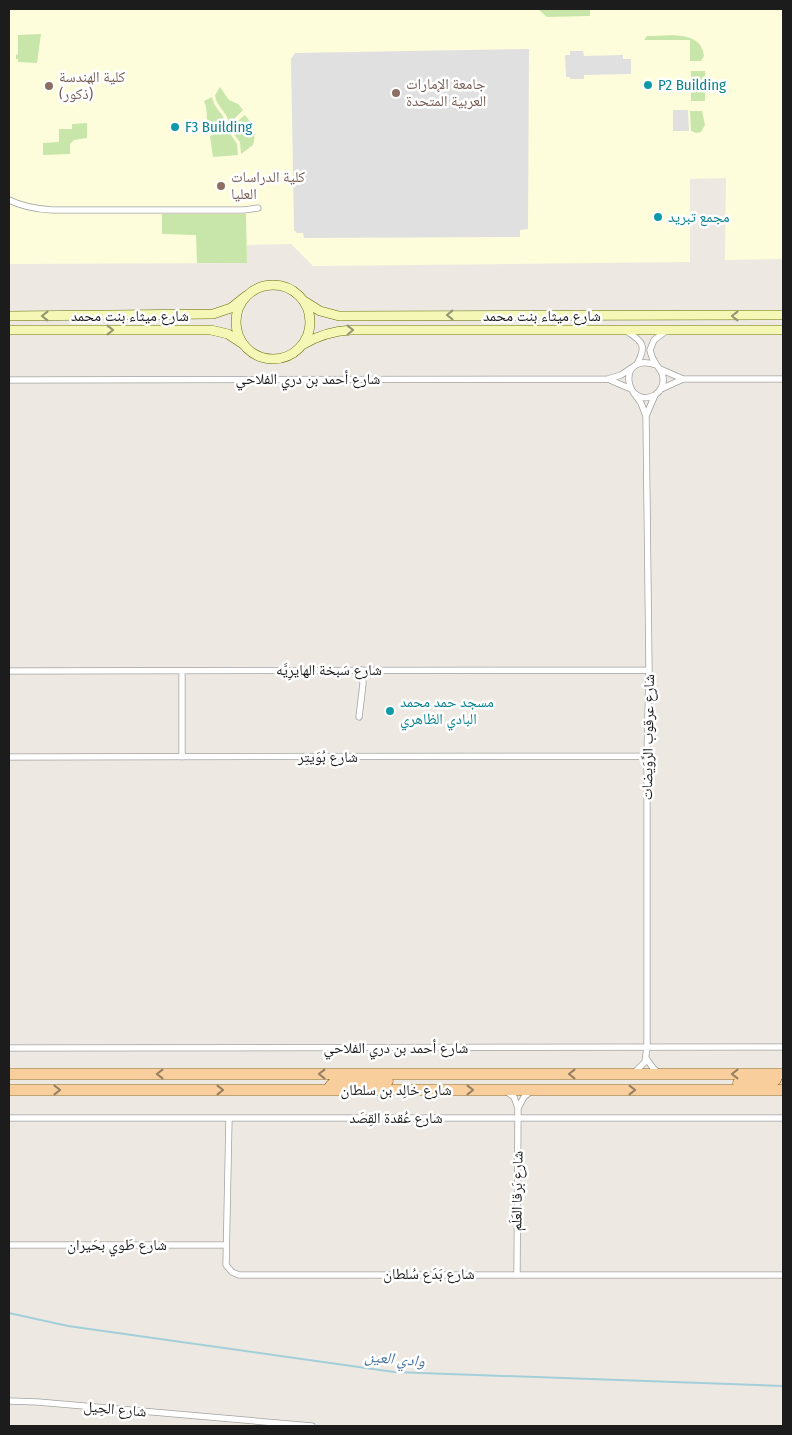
<svg xmlns="http://www.w3.org/2000/svg" width="792" height="1435" font-family="'Fira Sans Condensed','Noto Naskh Arabic',sans-serif">
<style>
.education{fill:#fefddb}
.grass{fill:#c8e6a9}
.parking{fill:#e0e0e0}
.lines{fill:none;stroke-linecap:round;stroke-linejoin:round}
.stream{stroke:#a4cfda;stroke-width:2}
.minor-casing{stroke:#a3a3a3;stroke-width:7}
.secondary-casing{stroke:#656e08;stroke-width:10}
.primary-casing{stroke:#905f05;stroke-width:11}
.minor{stroke:#fff;stroke-width:5.5}
.secondary{stroke:#f5f7b7;stroke-width:9}
.primary{stroke:#f8cf9c;stroke-width:10}
.oneway{stroke:#939471}
.oneway2{stroke:#957e62}
.culture-dot{fill:#0f9aa8;stroke:#fff;stroke-width:2}
.education-dot{fill:#8d6e63;stroke:#fff;stroke-width:2}
.labels{text-anchor:middle;stroke-width:5;stroke-linejoin:round;paint-order:stroke}
.education-label{font-size:15px;fill:#785e54;stroke:#fff;text-anchor:start}
.culture-label{font-size:15px;fill:#0d838f;stroke:#fff;text-anchor:start}
.street-label{font-size:15px;fill:#1c1c1c;stroke:#fff}
.water-label{font-size:16px;font-style:italic;fill:#4a77a0;stroke:#fff}
</style>
<rect width="100%" height="100%" fill="#ede9e2"/>
<path class="education" d="M9,9h774v250l-58,1 1,-82 -36,1v83l-377,4 -22,-22 -44,1v18l-238,1z"/>
<path class="grass" d="M590,9v7l-43,1 -8,-7z
M41,34l-4,29 -19,-1v-3h-2v-4l2,-1v-19z
M647,36c20,0 54,-7 57,20l-3,5h-11v-21h-46z
M691,71h14v30h-14z
M220,87l9,13 9,4 5,6 -14,14c-1,-12 -13,-17 -14,-29z
M212,97c3,15 14,16 14,30l-17,6c-4,-11 0,-20 -5,-32z
M690,111h12l3,14 -4,7 -5,1 -5,-2z
M245,115c8,10 12,18 8,30l-12,9 -1,-12 -11,-14z
M87,123v15l-13,2 -4,4v10l-27,1v-12l16,-1v-13h13v-5z
M227,129l10,15 1,11 -25,2 -3,-21z
M162,214h84l1,49h-50l-1,-28 -34,-1z"/>
<path class="parking" d="M529,49l-1,180 -8,1v7l-216,1 -1,-5h-6l-3,-3 -3,-171 4,-6z
M570,51h13l1,5 39,-1v4h8v15l-47,1v4h-14v-2h-4l-1,-22h5z
M673,110h15l1,21h-16z"/>
<g class="lines">
<path class="stream" d="M9,1313l59,13 326,46 389,14"/>
<defs>
<path id="minor" d="M9,200c14,7 27,9 43,10h192l14,-2
M626,331c17,10 21,15 11,33
M656,365c-41,-14 -31,46 -1,30 6,-4 9,-11 8,-17 0,-6 -4,-9 -7,-14 -3,-4 -5,-9 -6,-14l4,-10 12,-9
M660,369l23,10h100
M9,380l599,-1 13,-4 12,-8
M610,380l21,9
M661,389l22,-10
M633,392l8,11 5,13 3,254 -2,86v291l-2,15 -10,10
M646,416l9,-21
M9,671l640,-1
M182,671v86
M359,717l4,-33 -1,-14
M9,757l638,-1
M9,1048l774,-1
M646,1058l7,10 6,5
M506,1091l8,6 4,11 -1,166
M518,1108l6,-11 6,-5
M9,1118h774
M229,1118l-3,147 6,7 7,3h544
M9,1245h217
M9,1401l29,1 274,24"/>
<path id="secondary" d="M236 322a37 37 0 1 1 74 0a37 37 0 1 1-74 0Z
M304,301l16,10 19,5 444,-1
M9,316l204,-2 18,-6 15,-12
M9,330h202l17,4 15,10
M304,344c15,-9 29,-13 47,-14h432"/>
<path id="primary" d="M9,1074h774
M738,1083l34,-1 4,-2 1,-6
M9,1090h774
M330,1090v-4l4,-4 54,-1"/>
</defs>
<use href="#minor" class="minor-casing"/>
<use href="#secondary" class="secondary-casing"/>
<use href="#primary" class="primary-casing"/>
<use href="#minor" class="minor"/>
<use href="#secondary" class="secondary"/>
<use href="#primary" class="primary"/>
</g>
<defs><path id="oneway-chevron" d="M-2-3.5L2.5 0L-2 3.5" fill="none" stroke-width="1.6" stroke-linecap="round" stroke-linejoin="round" transform="scale(1.25)"/></defs>
<g class="oneway">
<use href="#oneway-chevron" transform="translate(450 315) rotate(180)"/>
<use href="#oneway-chevron" transform="translate(45 316) rotate(180)"/>
<use href="#oneway-chevron" transform="translate(735 316) rotate(180)"/>
<use href="#oneway-chevron" transform="translate(110 330)"/>
<use href="#oneway-chevron" transform="translate(350 330) rotate(-1)"/>
</g>
<g class="oneway2">
<use href="#oneway-chevron" transform="translate(160 1074) rotate(-180)"/>
<use href="#oneway-chevron" transform="translate(322 1074) rotate(-180)"/>
<use href="#oneway-chevron" transform="translate(572 1074) rotate(-180)"/>
<use href="#oneway-chevron" transform="translate(735 1074) rotate(180)"/>
<use href="#oneway-chevron" transform="translate(57 1090)"/>
<use href="#oneway-chevron" transform="translate(220 1090)"/>
<use href="#oneway-chevron" transform="translate(470 1090)"/>
<use href="#oneway-chevron" transform="translate(632 1090)"/>
</g>
<g class="culture-dot">
<circle cx="648" cy="85" r="5"/>
<circle cx="175" cy="127" r="5"/>
<circle cx="658" cy="217" r="5"/>
<circle cx="390" cy="711" r="5"/>
</g>
<g class="education-dot">
<circle cx="49" cy="86" r="5"/>
<circle cx="396" cy="93" r="5"/>
<circle cx="221" cy="186" r="5"/>
</g>
<g class="labels">
<g class="education-label">
<text x="59" y="82">كلية الهندسة<tspan x="59" dy="17">(ذكور)</tspan></text>
<text x="406" y="89">جامعة الإمارات<tspan x="406" dy="17">العربية المتحدة</tspan></text>
<text x="231" y="182">كلية الدراسات<tspan x="231" dy="17">العليا</tspan></text>
</g>
<g class="culture-label">
<text x="658" y="90">P2 Building</text>
<text x="185" y="132">F3 Building</text>
<text x="668" y="222">مجمع تبريد</text>
<text x="400" y="707">مسجد حمد محمد<tspan x="400" dy="17">البادي الظاهري</tspan></text>
</g>
<g class="street-label">
<text x="130" y="321">شارع ميثاء بنت محمد</text>
<text x="542" y="321">شارع ميثاء بنت محمد</text>
<text x="308" y="384">شارع أحمد بن دري الفلاحي</text>
<text x="329" y="675">شارع سَبخة الهايرِيَّه</text>
<text transform="translate(648 737) rotate(-89)" y="5">شارع عرقوب الرِّوَيضات</text>
<text x="328" y="762">شارع بُوَيتِر</text>
<text x="396" y="1053">شارع أحمد بن دري الفلاحي</text>
<text x="396" y="1095">شارع خالِد بن سلطان</text>
<text x="396" y="1123">شارع عُقدة القِصَد</text>
<text transform="translate(517 1191) rotate(-89)" y="5">شارع بَرقا العَلَم</text>
<text x="117" y="1250">شارع طَوي بحَيران</text>
<text x="429" y="1279">شارع بَدَع سُلطان</text>
<text transform="translate(115 1409) rotate(5)" y="5">شارع الحِيل</text>
</g>
<g class="water-label">
<text transform="translate(395 1358) rotate(5)" y="6">وادي العين</text>
</g>
</g>
<rect width="792" height="1435" fill="none" stroke="#1c1c1c" stroke-width="20"/>
</svg>
